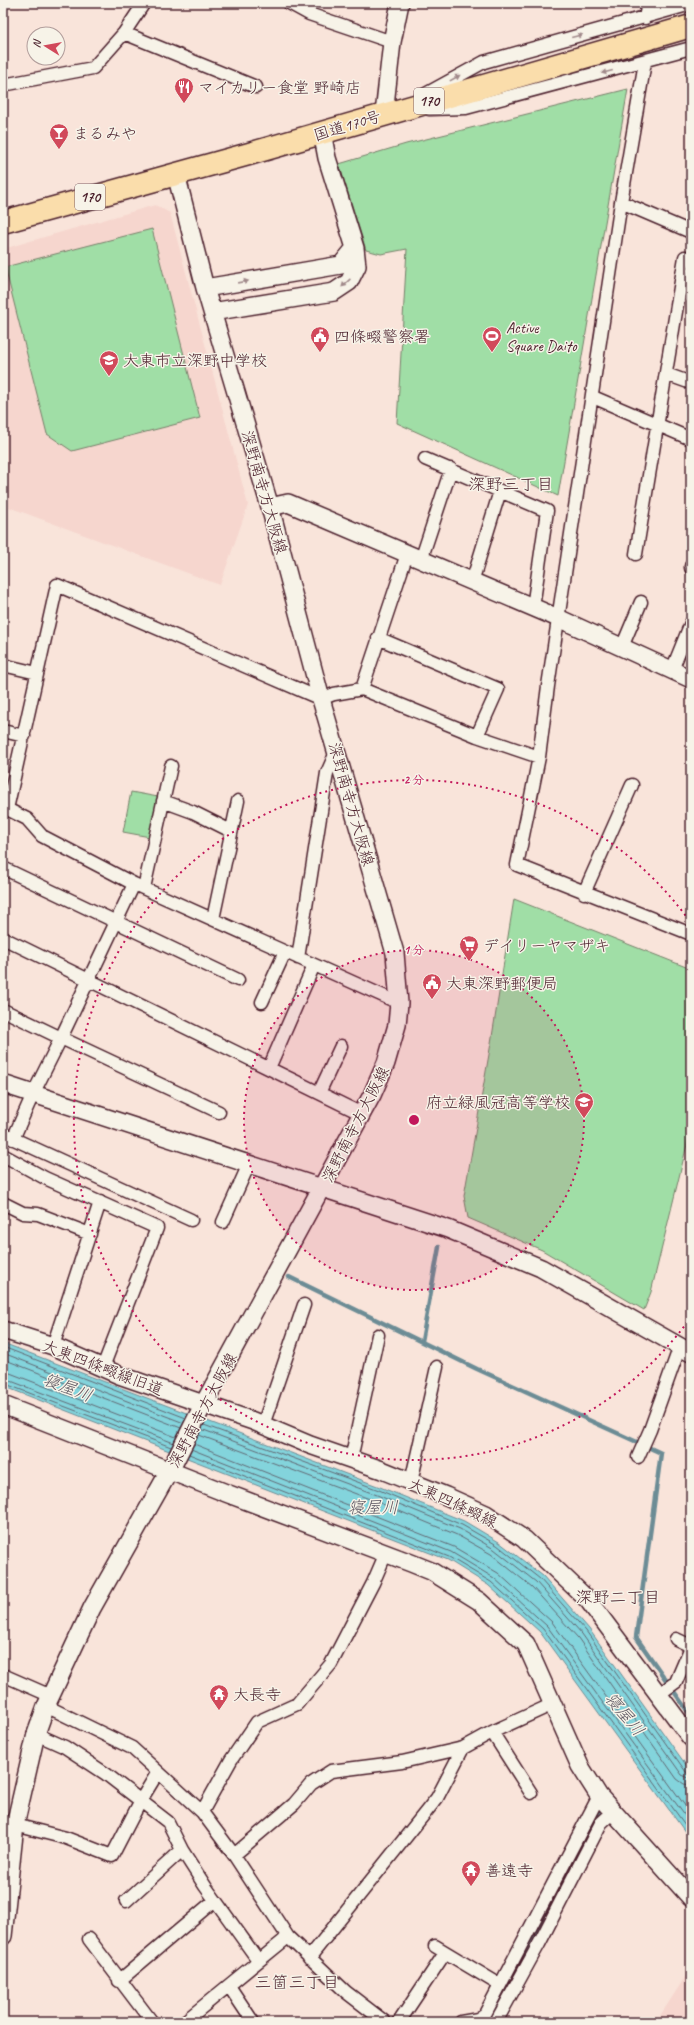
<svg xmlns="http://www.w3.org/2000/svg" width="694" height="2025" font-family="Caveat,'Klee One',sans-serif">
<style>
.built{fill:#f6d6ce}
.green{fill:#a0dea6;stroke:#757e68}
.water{fill:#83d4dc;stroke:#6c8c95}
.lines{fill:none;stroke-linecap:round;stroke-linejoin:round}
.shore{stroke:#616772;stroke-width:1}
.stream{stroke:#6c8c95;stroke-width:4.5}
.street-casing{stroke:#4a1f2b;stroke-width:15}
.secondary-casing{stroke:#4a1f2b;stroke-width:20}
.highway-casing{stroke:#4a1f2b;stroke-width:25}
.street{stroke:#f7f3e8;stroke-width:12}
.secondary{stroke:#f7f3e8;stroke-width:17}
.highway{stroke:#faddab;stroke-width:22}
.oneway{fill:#a0898a}
.ring{fill:none;stroke:#c2185b;stroke-width:2;stroke-dasharray:2 4}
.labels{text-anchor:middle;stroke-width:3;stroke-linejoin:round;paint-order:stroke}
.shield{fill:#f7f3e8;stroke:#7e5f64;stroke-width:1}
.shield-label{font-size:15px;font-weight:bold;fill:#4a1f2b}
.poi-label{font-size:16px;fill:#4a1f2b;stroke:#f7f3e8;text-anchor:start}
.street-label{font-size:16px;fill:#4a1f2b;stroke:#f7f3e8}
.neighbourhood-label{font-size:17px;fill:#4a1f2b;stroke:#f7f3e8}
.water-label{font-size:17px;font-style:italic;fill:#5b5560;stroke:#f7f3e8}
.centre{fill:#c2185b;stroke:#f7f3e8;stroke-width:2}
.ring-label{font-size:12px;text-anchor:middle;font-weight:bold;fill:#c2185b;stroke:#f7f3e8;stroke-width:3;stroke-linejoin:round;paint-order:stroke}
</style>
<rect width="100%" height="100%" fill="#f9e4da"/>
<filter id="ink" filterUnits="userSpaceOnUse"><feTurbulence type="fractalNoise" baseFrequency=".025" numOctaves="2"/><feDisplacementMap in="SourceGraphic" scale="8" xChannelSelector="R" yChannelSelector="G"/><feConvolveMatrix kernelMatrix="1 2 1 2 8 2 1 2 1" color-interpolation-filters="sRGB"/></filter>
<g filter="url(#ink)">
<path class="built" d="M155,205l15,8 78,292 -28,80 -217,-80v-256z
M689,1971l2,2v49h-35z"/>
<path class="green" d="M628,89l-70,407 -161,-73 10,-174 -26,5 -15,-4 -27,-86 67,-20z
M152,229l48,189 -128,33 -25,-17 -42,-167z
M131,792l27,5 -8,40 -27,-5z
M514,899l177,70v159l-40,164 -7,18 -102,-60 -74,-32 -4,-22 27,-153z"/>
<path class="water" d="M3,1343l377,144 84,34 35,21 44,34 46,53 102,143v68l-151,-208 -52,-47 -40,-25 -445,-174z"/>
<g class="lines">
<path class="shore" d="M3,1347l183,71
M3,1353l181,70
M3,1359l178,69
M3,1372l7,1 166,64
M3,1378l171,65
M3,1383l168,64
M204,1425l175,65 83,35 35,20 43,34 46,52 100,141 5,2
M201,1429l176,66 83,34 34,20 42,33 46,52 100,141 9,4
M199,1435l176,66 82,34 34,19 41,33 46,51 99,141 7,5 7,1
M194,1444l260,103 44,26 54,49 139,192
M191,1449l260,103 43,26 53,48 144,198
M189,1454l260,103 42,25 52,47 148,204"/>
<path class="stream" d="M289,1277l188,92 184,84 -25,184 55,79
M422,1341l17,-94
M488,2022l112,-212"/>
<defs>
<path id="street" d="M289,3l20,11 83,28
M645,18l3,-15
M124,33l132,54
M645,62l-24,140 -73,484 -9,71 -22,108 174,69
M3,85l90,-17 31,-35 20,-30
M422,96l62,-34 207,-58
M429,109l37,-1 225,-60
M621,202l70,30
M666,374l25,9
M593,397l98,42
M425,459l122,52 -14,96
M636,554l49,-297
M421,560l30,-91
M691,568v-2
M472,582l28,-91
M378,638l120,51 -21,47
M622,647l19,-45
M3,665l34,8
M672,670l19,-47
M362,689l115,47 62,21
M3,731l21,5
M163,801l30,11 38,19
M3,807l24,12 15,17 92,48 265,119
M7,809l50,-224 264,114 13,-5 28,-5 45,-135
M3,868l235,112
M144,888l27,-122
M584,893l48,-108
M213,919l25,-118
M3,938l359,176
M298,958l29,-185 10,-23
M262,1002l23,-50
M3,1010l58,28 73,-154
M269,1068l45,-103
M319,1093l22,-47
M3,1134l188,86
M13,1139l20,-45 28,-56 158,74
M3,1155l42,23 112,50 -54,139
M3,1203l20,10 15,1 52,20
M223,1222l26,-58
M53,1346l47,-144
M263,1425l41,-120
M638,1457l12,-27 30,-84
M351,1459l27,-124
M411,1482l26,-115
M676,1639l15,7
M3,1675l48,21
M658,1695l18,-13 15,-35
M46,1706l86,42 70,64 32,43 54,82 58,55 39,30
M492,1732l39,61
M36,1734l29,13 41,27 62,48 14,28 23,36 53,74
M202,1812l29,-52 26,-38 40,-18 34,-40 42,-81 13,-30
M15,1825l51,13 46,18 29,-56 17,-28
M234,1855l60,-51 17,-20 20,-13 71,-9 61,-14
M126,1901l56,-51
M89,1939l63,83
M435,1946l65,39
M309,1958l128,-160 26,-50 29,-16 61,-28
M119,1981l96,-81
M229,1986l24,36
M184,2022l104,-85
M399,2022l46,-69
M461,2022l17,-3 7,-5 114,-218
M496,2022l43,-78 62,-121 12,-11"/>
<path id="secondary" d="M384,114l8,-72 8,-39
M205,288l136,-23 14,-17
M212,312l122,-20 15,-10 8,-16 -2,-18 -28,-90 -5,-26
M270,507l18,-4 270,115 133,61
M3,1084l445,145 93,39 150,85
M3,1330l50,16 66,29 134,46 57,24 72,25 64,26 40,18 38,25 64,61 103,138
M3,1405l223,88 185,70 20,8 48,30 47,43 54,122 19,30 92,102
M3,1936l12,-111 21,-91 10,-28 46,-98 83,-147 28,-56 169,-310 14,-32 11,-38 2,-22 -4,-50 -74,-254 -51,-192 -65,-219 -29,-114"/>
<path id="highway" d="M3,222l246,-68 442,-128"/>
</defs>
<use href="#street" class="street-casing"/>
<use href="#secondary" class="secondary-casing"/>
<use href="#highway" class="highway-casing"/>
<use href="#street" class="street"/>
<use href="#secondary" class="secondary"/>
<use href="#highway" class="highway"/>
</g>
<defs><path id="oneway-solid" d="M-6-.8H1V-3.2L6.5 0L1 3.2V.8H-6Z"/></defs>
<g class="oneway">
<use href="#oneway-solid" transform="translate(577 36) rotate(-15)"/>
<use href="#oneway-solid" transform="translate(607 72) rotate(166)"/>
<use href="#oneway-solid" transform="translate(455 78) rotate(-29)"/>
<use href="#oneway-solid" transform="translate(243 282) rotate(-10)"/>
<use href="#oneway-solid" transform="translate(346 283) rotate(137)"/>
</g>
</g>
<circle cx="414" cy="1120" r="170" fill="#c2185b" fill-opacity=".12"/>
<g class="ring">
<circle cx="414" cy="1120" r="170"/>
<path d="M691 1317A340 340 0 1 1 691 923"/>
</g>
<defs>
<symbol id="restaurant-pin" viewBox="-11 -11 22 30"><path d="M0 17L-7.5 6A9.5 9.5 0 1 1 7.5 6Z" fill="#d1495b" stroke="#f7f3e8"/><path d="M-5-6h1v4h1v-4h1v4h1v-4h1v5L-1.5 .5V6h-2V.5L-5-1ZM5-6V6H3V1.5H1.5Q1.5-4 5-6Z" fill="#fff"/></symbol>
<symbol id="bar-pin" viewBox="-11 -11 22 30"><path d="M0 17L-7.5 6A9.5 9.5 0 1 1 7.5 6Z" fill="#d1495b" stroke="#f7f3e8"/><path d="M-6-5H6L.8 .8V4.5H3.5V6h-7V4.5H-.8V.8Z" fill="#fff"/></symbol>
<symbol id="civic-pin" viewBox="-11 -11 22 30"><path d="M0 17L-7.5 6A9.5 9.5 0 1 1 7.5 6Z" fill="#d1495b" stroke="#f7f3e8"/><path d="M-.6-6.5H3V-4.5H.6V-3L4-1V1h2V6H-6V1h2V-1L-.6-3ZM-1.2 2.5V6h2.4V2.5Z" fill="#fff"/></symbol>
<symbol id="stadium-pin" viewBox="-11 -11 22 30"><path d="M0 17L-7.5 6A9.5 9.5 0 1 1 7.5 6Z" fill="#d1495b" stroke="#f7f3e8"/><path d="M0-5a6.5 5 0 1 0 0 10a6.5 5 0 1 0 0-10ZM-3.5-1.8h7v3.6h-7Z" fill="#fff"/></symbol>
<symbol id="school-pin" viewBox="-11 -11 22 30"><path d="M0 17L-7.5 6A9.5 9.5 0 1 1 7.5 6Z" fill="#d1495b" stroke="#f7f3e8"/><path d="M0-5L7-2L0 1L-7-2ZM-4 1L0 2.5L4 1V4Q0 6-4 4Z" fill="#fff"/></symbol>
<symbol id="supermarket-pin" viewBox="-11 -11 22 30"><path d="M0 17L-7.5 6A9.5 9.5 0 1 1 7.5 6Z" fill="#d1495b" stroke="#f7f3e8"/><path d="M-6-5.5h2.5l.6 2H6L4.5 2H-2.5L-4.4-4H-6ZM-1.5 3.2a1.3 1.3 0 1 0 .1 0ZM3 3.2a1.3 1.3 0 1 0 .1 0Z" fill="#fff"/></symbol>
<symbol id="temple-pin" viewBox="-11 -11 22 30"><path d="M0 17L-7.5 6A9.5 9.5 0 1 1 7.5 6Z" fill="#d1495b" stroke="#f7f3e8"/><path d="M0-6L5-2H3V0L6.5 2.5H4V6H1.5V3h-3V6H-4V2.5H-6.5L-3 0V-2H-5Z" fill="#fff"/></symbol>
</defs>
<g fill-rule="evenodd">
<use href="#restaurant-pin" x="173" y="76" width="22" height="30"/>
<use href="#bar-pin" x="48" y="122" width="22" height="30"/>
<use href="#civic-pin" x="309" y="325" width="22" height="30"/>
<use href="#stadium-pin" x="481" y="325" width="22" height="30"/>
<use href="#school-pin" x="98" y="349" width="22" height="30"/>
<use href="#supermarket-pin" x="458" y="934" width="22" height="30"/>
<use href="#civic-pin" x="421" y="972" width="22" height="30"/>
<use href="#school-pin" x="573" y="1091" width="22" height="30"/>
<use href="#temple-pin" x="208" y="1683" width="22" height="30"/>
<use href="#temple-pin" x="460" y="1859" width="22" height="30"/>
</g>
<g class="labels">
<g class="shield">
<rect x="414" y="88" width="30" height="26" rx="3"/>
<rect x="75" y="184" width="30" height="26" rx="3"/>
</g>
<g class="shield-label">
<text x="429" y="106">170</text>
<text x="90" y="202">170</text>
</g>
<g class="poi-label">
<text x="198" y="93">マイカリー食堂 野崎店</text>
<text x="73" y="139">まるみや</text>
<text x="506" y="333">Active<tspan x="506" dy="18">Square Daito</tspan></text>
<text x="334" y="342">四條畷警察署</text>
<text x="123" y="366">大東市立深野中学校</text>
<text x="483" y="951">デイリーヤマザキ</text>
<text x="446" y="989">大東深野郵便局</text>
<text x="570" y="1108" text-anchor="end">府立緑風冠高等学校</text>
<text x="233" y="1700">大長寺</text>
<text x="485" y="1876">善遠寺</text>
</g>
<g class="street-label">
<text transform="translate(347 125) rotate(-17)" y="6">国道170号</text>
<text transform="translate(265 492) rotate(74)" y="6">深野南寺方大阪線</text>
<text transform="translate(352 804) rotate(74)" y="6">深野南寺方大阪線</text>
<text transform="translate(355 1124) rotate(-63)" y="6">深野南寺方大阪線</text>
<text transform="translate(103 1367) rotate(21)" y="6">大東四條畷線旧道</text>
<text transform="translate(202 1410) rotate(-62)" y="6">深野南寺方大阪線</text>
<text transform="translate(453 1502) rotate(25)" y="6">大東四條畷線</text>
</g>
<g class="neighbourhood-label">
<text x="511" y="490">深野三丁目</text>
<text x="618" y="1603">深野二丁目</text>
<text x="297" y="1988">三箇三丁目</text>
</g>
<g class="water-label">
<text transform="translate(68 1387) rotate(21)" y="6">寝屋川</text>
<text x="373" y="1513">寝屋川</text>
<text transform="translate(625 1714) rotate(50)" y="6">寝屋川</text>
</g>
</g>
<circle cx="414" cy="1120" r="6" class="centre"/>
<g class="ring-label">
<text x="414" y="784">2 分</text>
<text x="414" y="954">1 分</text>
</g>
<rect width="694" height="2025" fill="none" stroke="#f7f3e8" stroke-width="16"/>
<rect x="8" y="8" width="678" height="2009" fill="none" stroke="#4a1f2b" stroke-width="1.5" filter="url(#ink)"/>
<g transform="translate(46 46) rotate(281)"><circle r="19" fill="#f7f3e8" stroke="#b29e9c"/>
<path d="M0-3L7 15L0 10L-7 15Z" fill="#d1495b"/>
<text y="-6" font-size="11" font-weight="bold" text-anchor="middle" fill="#4a1f2b">N</text>
</g>
</svg>
